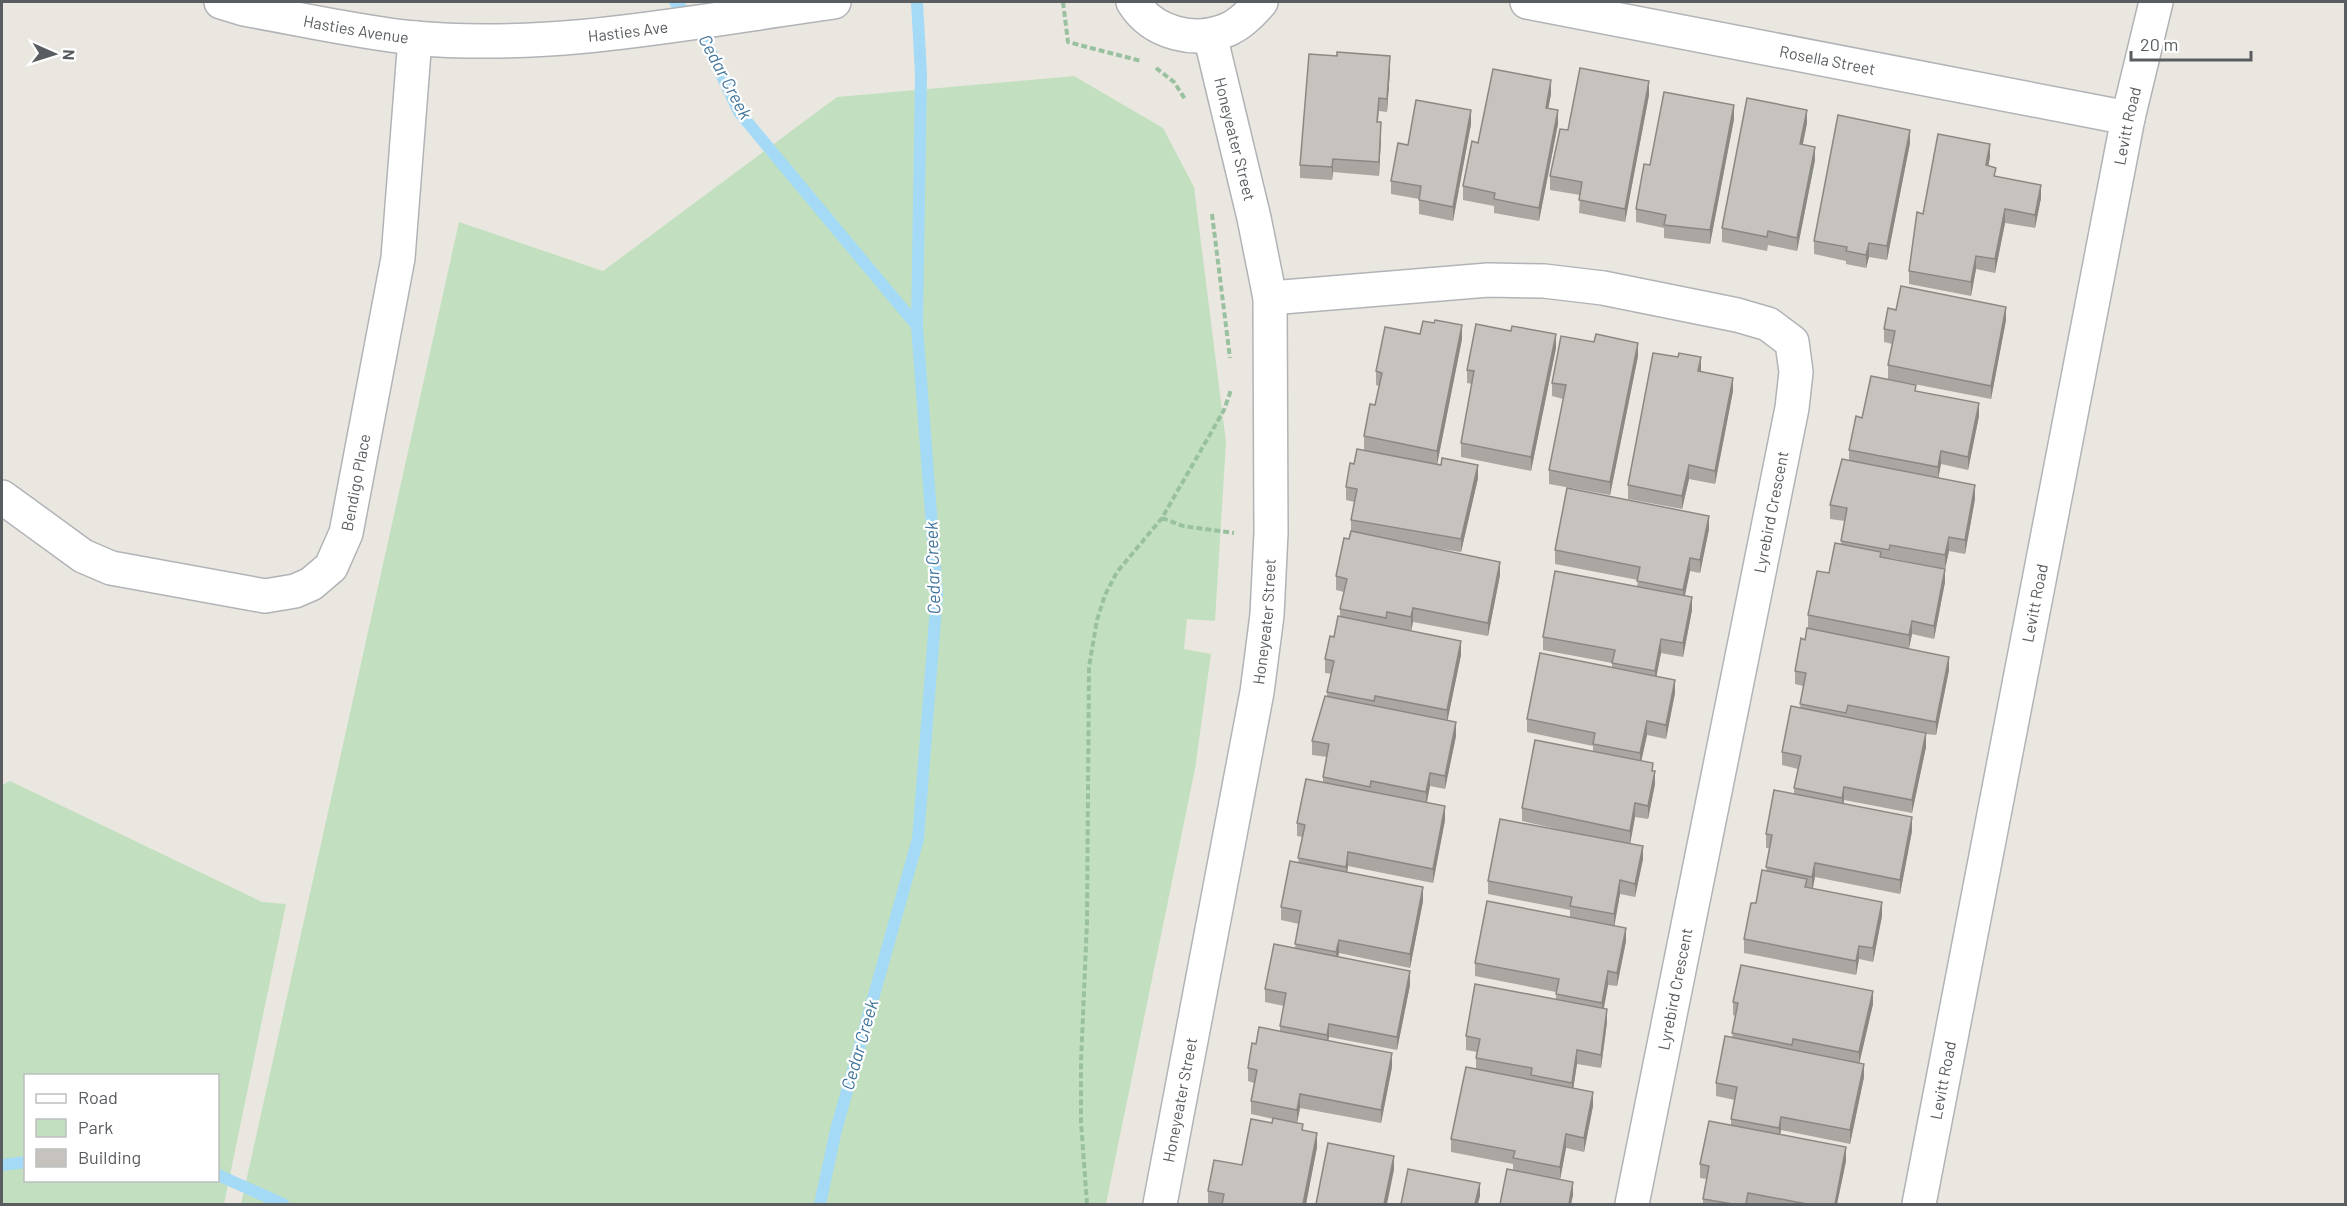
<svg xmlns="http://www.w3.org/2000/svg" width="2347" height="1206" font-family="Barlow,sans-serif">
<style>
.green{fill:#c2e0bf;fill-rule:evenodd}
.lines{fill:none;stroke-linecap:round;stroke-linejoin:round}
.stream{stroke:#a5daf6;stroke-width:12}
.street-casing{stroke:#b1b3b7;stroke-width:36}
.path{stroke:#99c1a0;stroke-width:4;stroke-dasharray:6 3;stroke-linecap:butt}
.street{stroke:#fff;stroke-width:33}
.wall{fill:#aaa7a3}
.shaded-wall{fill:#8b8884}
.building{fill:#c6c2bd;stroke:#8b8884;stroke-width:1.5}
.labels{text-anchor:middle;stroke-width:4.5;stroke-linejoin:round;paint-order:stroke}
.street-label{font-size:16px;fill:#595d60;stroke:#fff}
.water-label{font-size:18px;font-style:italic;fill:#43769c;stroke:#fff}
</style>
<rect width="100%" height="100%" fill="#eae7e0"/>
<path class="green" d="M1074,76l89,52 31,59 32,255 -11,179 -28,-2 -3,30 27,5 -16,115 -89,435h-865l218,-982 144,49 234,-174z
M10,781l252,121 24,2 -62,300h-222v-419zM26,1076h192v104h-192z"/>
<g class="lines">
<path class="stream" d="M675,2l23,23 41,87 178,214 20,268 -19,245 -82,291 -16,74
M917,2l4,72 -4,252
M2,1165l24,-3
M218,1175l65,29"/>
<defs>
<g id="street">
<path id="s1" d="M221,2l23,7c56,10 113,23 170,29 140,13 282,-17 420,-36"/>
<path d="M1133,2c20,32 63,42 96,27 13,-6 23,-17 32,-27"/>
<path id="s2" d="M1527,2l601,116"/>
<path d="M1270,298l218,-18 56,1 59,7 134,27 31,9 24,18 4,30 -4,36 -160,796"/>
<path id="s3" d="M2,497l81,59 28,12 154,28 30,-5 16,-7 20,-17 15,-34 52,-275 17,-220"/>
<path id="s4" d="M1160,1204l97,-512 10,-77 4,-82 -1,-235 -16,-80 -44,-183"/>
<path id="s5" d="M1919,1204l209,-1086 28,-116"/>
</g>
</defs>
<use href="#street" class="street-casing"/>
<path class="path" d="M1063,2l5,40 73,19
M1156,68l18,14 11,17
M1212,214l18,144
M1162,518l21,8 51,7
M1087,1204l-6,-82v-60l6,-140 2,-255 8,-47 8,-25 12,-23 45,-54 62,-108 7,-20"/>
<use href="#street" class="street"/>
</g>
<path class="wall" d="M1390,70l-3,42 -8,-1 -1,11 3,14 -2,40 -46,-4 -1,8 -32,-2v-13z
M1551,94l-3,14 10,16 -19,97 -45,-8v-7l-31,-6v-14l15,-43z
M1649,95l-24,127 -46,-9 1,-18 -30,-5v-14l18,-46z
M1734,119l-24,125 -46,-6v-10l-28,-6v-13l14,-44z
M1807,123l-4,21 12,16 -18,91 -29,-6 -1,6 -45,-9v-14z
M1471,124l-18,97 -34,-7v-15l-28,-5v-13z
M1910,143l-23,117 -18,-3 -3,11 -20,-4v-3l-32,-7v-13z
M1990,157l-2,9 8,11 45,21 -6,30 -30,-5 -10,50 -19,-4 -5,27 -62,-12v-13l14,-57z
M1896,310l110,10 -15,79 -103,-20v-14l4,-21 -8,-2v-13z
M1420,334l42,5 -25,125 41,14 -17,74 -45,-7 84,30 -12,61 -75,-14 -2,9 -24,-5 74,29 -14,66 9,15 -11,53 -15,-3 -3,17 18,17 -12,63 -85,-17 -1,6 76,29 -13,67 -71,-15 -1,4 72,28 -13,65 -68,-13 -1,4 64,26 -11,56 -81,-15 -3,15 20,24 -11,57h-98v-13l34,-26 30,-42 1,-4 -22,-5v-13l3,-18 -6,-2v-13l8,-24 24,-13v-5l4,-20 -19,-4v-13l30,-41 4,-24 -18,-4v-13l17,-44 4,-26 -5,-1v-13l26,-41v-5l4,-20 -15,-2v-14l15,-44v-5l5,-18 -7,-1v-14l15,-42v-8l4,-17 -8,-2v-14l15,-45v-11l3,-18 -8,-2v-13l8,-23 34,-9 -24,-5v-14l11,-31 4,-19 -3,-1v-14z
M1594,342l44,14 -28,139 -61,-11v-14l14,-71 -11,-3v-13z
M1556,348l-25,123 -70,-14v-14l11,-59 -5,-1v-13z
M1701,372l32,19 -18,93 -26,-5 -7,30 -54,-10v-14z
M1916,391l63,25 -11,54 -27,-6 -3,14 37,21 -10,55 -16,-3 -4,18 -55,-11 55,24 -11,57 -22,-5 -3,14 40,22 -13,65 -10,-1v13l-14,66 -68,-13v4l68,27 -12,63 -85,-17 -2,12 69,27 -9,46 -14,-3 -3,16 -112,-22v-14l22,-68 3,-23h-3v-14l28,-40v-6l4,-19 -16,-4v-13l18,-44 3,-22 -8,-2v-13l13,-42v-14l21,-42 12,-29 4,-23 -15,-2v-14l19,-44v-11l13,-32z
M1709,529l-9,44 -10,-2 -5,24 7,15 -9,47 -22,-4 -5,23 19,17 -9,46 -19,-4 -6,26 12,10 2,13 -7,35 -13,-2 -5,26 13,16 -8,38 -15,-3 -6,31 12,16 -9,45 -9,-1 -4,23 3,14 -6,46 -24,-4 -4,25 20,17 -9,46 -18,-4 -6,31 13,16 -2,9h-71l13,-34v-6l-62,-12v-13l25,-70v-11l1,-6 -11,-2v-14l90,-37v-7l-81,-16v-13l95,-46v-7l-82,-16v-13l86,-48 -52,-12v-13l71,-56v-6l-66,-14v-13l85,-52v-4l-69,-13v-13l94,-51 1,-6 -83,-16v-14z
M1733,1002l140,2 -14,59 5,14 -14,67 -69,-14 -1,4 66,27 -9,43h-134v-5l4,-20 -7,-1v-14l31,-39v-6l4,-19 -19,-4v-13l16,-45 3,-22 -2,-1z"/>
<path class="shaded-wall" d="M1390,56v14l-3,42v-13z
M1551,80v14l-5,27v-13z
M1649,81v14l-24,127v-13z
M1734,105v14l-24,125v-14z
M1471,110v14l-18,97v-14z
M1558,110v14l-19,97v-13z
M1807,110v13l-7,34v-13z
M1381,122v14l-2,40v-14z
M1910,130v13l-23,117v-14z
M1990,144v13l-4,22v-14z
M1815,147v13l-18,91v-13z
M1333,159v13l-1,8v-13z
M2041,185v13l-6,30v-13z
M2005,209v14l-10,50v-14z
M1869,243v14l-3,11v-13z
M1976,256v13l-5,27v-14z
M2006,307v13l-15,79v-13z
M1462,325v14l-25,126v-14z
M1556,334v14l-25,123v-14z
M1638,343v13l-28,139v-13z
M1701,357v14l-3,13v-13z
M1733,378v13l-18,93v-13z
M1979,403v13l-11,54v-13z
M1941,451v13l-3,16v-13z
M1478,465v13l-17,74v-13z
M1689,465v14l-7,30v-13z
M1975,485v14l-10,55v-14z
M1709,516v13l-9,44v-13z
M1949,537v14l-4,18v-14z
M1690,558v13l-7,33v-14z
M1500,562v13l-12,61v-13z
M1945,569v13l-11,57v-13z
M1692,597v13l-9,47v-14z
M1413,608v14l-2,9v-14z
M1912,621v13l-3,14v-13z
M1661,639v14l-6,31v-13z
M1461,641v14l-14,68v-13z
M1949,657v13l-13,65v-13z
M1675,680v13l-9,46v-14z
M1647,721v14l-7,32v-14z
M1456,722v14l-11,53v-13z
M1926,733v14l-14,66v-13z
M1655,771v13l-7,35v-13z
M1430,773v13l-4,19v-13z
M1844,787v13l-2,11v-13z
M1635,803v14l-5,28v-14z
M1445,806v14l-12,63v-14z
M1912,817v14l-12,63v-14z
M1643,846v13l-8,38v-13z
M1348,852v14l-2,15v-14z
M1815,863v14l-3,13v-13z
M1620,880v14l-6,34v-14z
M1423,887v14l-13,67v-14z
M1882,902v14l-9,46v-14z
M1626,928v13l-9,45v-13z
M1339,940v13l-3,12v-13z
M1859,946v13l-3,16v-14z
M1410,971v14l-13,65v-13z
M1608,971v14l-6,32v-14z
M1873,991v13l-14,61v-13z
M1607,1009v13l-6,46v-13z
M1329,1024v13l-2,12v-14z
M1577,1050v14l-5,33v-14z
M1392,1053v14l-11,56v-13z
M1864,1064v13l-14,67v-14z
M1593,1092v14l-9,46v-14z
M1300,1094v14l-3,15v-13z
M1781,1117v13l-2,11v-13z
M1317,1133v14l-11,57h-3z
M1566,1134v14l-6,32v-13z
M1846,1147v14l-9,43h-2z
M1394,1156v14l-7,34h-3z
M1573,1182v13l-2,9h-2z
M1480,1183v13l-2,8h-3z"/>
<path class="building" d="M1337,52l53,4 -3,43 -8,-1 -2,24h4l-2,40 -46,-3 -1,8 -32,-2 9,-111 28,2z
M1580,68l69,13 -24,128 -46,-9 3,-18 -32,-6 10,-47 8,1z
M1493,69l58,11 -5,28 12,2 -19,98 -45,-9 1,-6 -32,-7 9,-45 6,2z
M1664,92l70,13 -24,125 -46,-5 2,-10 -30,-6 8,-45 6,1z
M1747,98l60,12 -7,34 15,3 -18,91 -29,-7 -1,6 -45,-9z
M1416,100l55,10 -18,97 -34,-7 2,-14 -30,-5 7,-38 10,2z
M1838,115l72,15 -23,116 -18,-3 -3,12 -20,-4 1,-4 -33,-6z
M1938,134l52,10 -4,21 10,3 -2,8 47,9 -6,30 -30,-6 -10,50 -19,-3 -5,26 -62,-11 8,-59 6,2z
M1901,286l105,21 -15,79 -103,-21 7,-34 -11,-2 4,-21 8,2z
M1435,320l27,5 -25,126 -73,-15 6,-32 5,1 7,-32 -6,-2 9,-44 35,7 3,-13 11,2z
M1476,324l35,7 1,-5 44,8 -25,123 -70,-14 13,-72 -7,-1z
M1596,334l42,9 -28,139 -61,-12 17,-85 -14,-2 9,-47 33,6z
M1653,353l25,4 1,-4 22,4 -3,14 35,7 -18,93 -26,-6 -7,31 -54,-11z
M1871,376l45,9 -1,6 64,12 -11,54 -27,-6 -3,16 -89,-17 7,-34 6,2z
M1357,449l84,16 1,-7 36,7 -17,74 -110,-19 6,-31 -11,-2 4,-24 4,1z
M1842,459l133,26 -10,55 -16,-3 -4,18 -55,-10 -1,5 -48,-9 6,-33 -17,-3z
M1567,488l142,28 -9,44 -10,-2 -7,32 -46,-9 3,-14 -85,-17z
M1351,531l149,31 -12,61 -75,-15 -2,9 -24,-5 -1,6 -46,-9 7,-30 -11,-3 8,-38 5,1z
M1835,543l46,9 -1,5 65,12 -11,57 -22,-5 -3,14 -101,-20 9,-44 12,2z
M1555,571l137,26 -9,46 -22,-4 -6,32 -43,-8 3,-13 -72,-13z
M1338,616l123,25 -14,69 -72,-14 -1,5 -47,-9 7,-31 -9,-2 5,-23 4,1z
M1807,628l142,29 -13,65 -88,-17 -2,8 -46,-9 6,-31 -11,-2 6,-33 4,2z
M1540,653l135,27 -9,45 -19,-4 -7,32 -47,-9 2,-11 -68,-14z
M1325,696l131,26 -11,54 -15,-3 -4,19 -55,-11 -1,6 -47,-10 6,-33 -17,-3z
M1791,706l135,27 -14,67 -68,-13 -2,11 -48,-10 7,-32 -19,-4z
M1535,740l118,23 -1,8h3l-7,35 -13,-3 -5,28 -108,-23z
M1306,779l139,27 -12,63 -85,-17 -2,15 -48,-9 7,-33 -8,-2z
M1774,790l138,27 -12,63 -85,-17 -3,14 -46,-10 6,-32 -6,-1z
M1500,819l143,27 -8,38 -15,-4 -6,34 -44,-8 2,-9 -84,-16z
M1290,861l133,26 -13,67 -71,-14 -3,12 -41,-8 6,-33 -20,-4z
M1762,870l45,9 -2,8 77,15 -9,46 -14,-2 -3,15 -112,-22 7,-36h5z
M1487,901l139,27 -9,45 -9,-2 -6,32 -46,-9 3,-15 -84,-16z
M1274,944l136,27 -13,66 -68,-13 -2,11 -47,-9 6,-33 -21,-4z
M1741,965l132,26 -14,61 -66,-13 -1,6 -60,-12 6,-30 -5,-1z
M1475,984l132,25 -6,46 -24,-5 -5,33 -41,-8 1,-7 -56,-10 4,-19 -14,-3z
M1259,1027l133,26 -11,57 -81,-16 -3,16 -46,-9 6,-31 -9,-2 4,-25 4,1z
M1725,1036l139,28 -14,66 -69,-13 -2,11 -48,-9 6,-32 -21,-4z
M1466,1067l127,25 -9,46 -18,-4 -6,33 -47,-9 2,-7 -64,-12z
M1273,1118l30,6 -1,6 15,3 -14,71h-81l2,-10 -16,-3 6,-31 28,5 9,-46 21,4z
M1709,1121l137,26 -11,57h-28l-59,-11 -2,11h-13l-30,-5 6,-33 -9,-2z
M1328,1143l66,13 -10,48h-68z
M1408,1169l72,14 -5,21h-74z
M1507,1169l66,13 -4,22h-69z"/>
<g class="labels">
<g class="street-label">
<text dy="6" stroke="none"><textPath href="#s1" startOffset="138">Hasties Avenue</textPath></text>
<text dy="6" stroke="none"><textPath href="#s1" startOffset="411">Hasties Ave</textPath></text>
<text dy="6" stroke="none"><textPath href="#s2" startOffset="306">Rosella Street</textPath></text>
<text dy="6" stroke="none"><textPath href="#s5" startOffset="1098">Levitt Road</textPath></text>
<text transform="translate(1235 139) rotate(76)" y="6">Honeyeater Street</text>
<text dy="6" stroke="none"><textPath href="#s3" startOffset="450">Bendigo Place</textPath></text>
<text transform="translate(1771 512) rotate(-79)" y="6">Lyrebird Crescent</text>
<text dy="6" stroke="none"><textPath href="#s5" startOffset="612">Levitt Road</textPath></text>
<text dy="6" stroke="none"><textPath href="#s4" startOffset="592">Honeyeater Street</textPath></text>
<text transform="translate(1675 989) rotate(-79)" y="6">Lyrebird Crescent</text>
<text dy="6" stroke="none"><textPath href="#s5" startOffset="126">Levitt Road</textPath></text>
<text dy="6" stroke="none"><textPath href="#s4" startOffset="106">Honeyeater Street</textPath></text>
</g>
<g class="water-label">
<text transform="translate(725 77) rotate(62)" y="6">Cedar Creek</text>
<text transform="translate(933 568) rotate(-92)" y="6">Cedar Creek</text>
<text transform="translate(860 1045) rotate(-74)" y="6">Cedar Creek</text>
</g>
</g>
<rect width="2347" height="1206" fill="none" stroke="#595d60" stroke-width="6"/>
<rect x="24" y="1074" width="195" height="108" fill="#ffffff" stroke="#bdbebf" stroke-width="1.5"/>
<rect x="36" y="1094" width="30" height="9" fill="#ffffff" stroke="#bdbebf" stroke-width="1.5"/>
<text x="78" y="1104" font-size="18" fill="#595d60">Road</text>
<rect x="36" y="1119" width="30" height="18" fill="#c2e0bf" stroke="#bdbebf" stroke-width="1.5"/>
<text x="78" y="1134" font-size="18" fill="#595d60">Park</text>
<rect x="36" y="1149" width="30" height="18" fill="#c6c2bd" stroke="#bdbebf" stroke-width="1.5"/>
<text x="78" y="1164" font-size="18" fill="#595d60">Building</text>
<g transform="translate(54 54) rotate(93)" stroke="#ffffff" stroke-width="4.5" paint-order="stroke">
<path d="M0-4.5L10 22L0 15L-10 22Z" fill="#595d60"/>
<text y="-9" font-size="16" font-weight="bold" text-anchor="middle" fill="#595d60">N</text>
</g>
<path d="M2131 51v9h120v-9" fill="none" stroke="#595d60" stroke-width="3"/>
<text x="2140" y="51" font-size="18" fill="#595d60" stroke="#ffffff" stroke-width="4.5" paint-order="stroke">20 m</text>
</svg>
